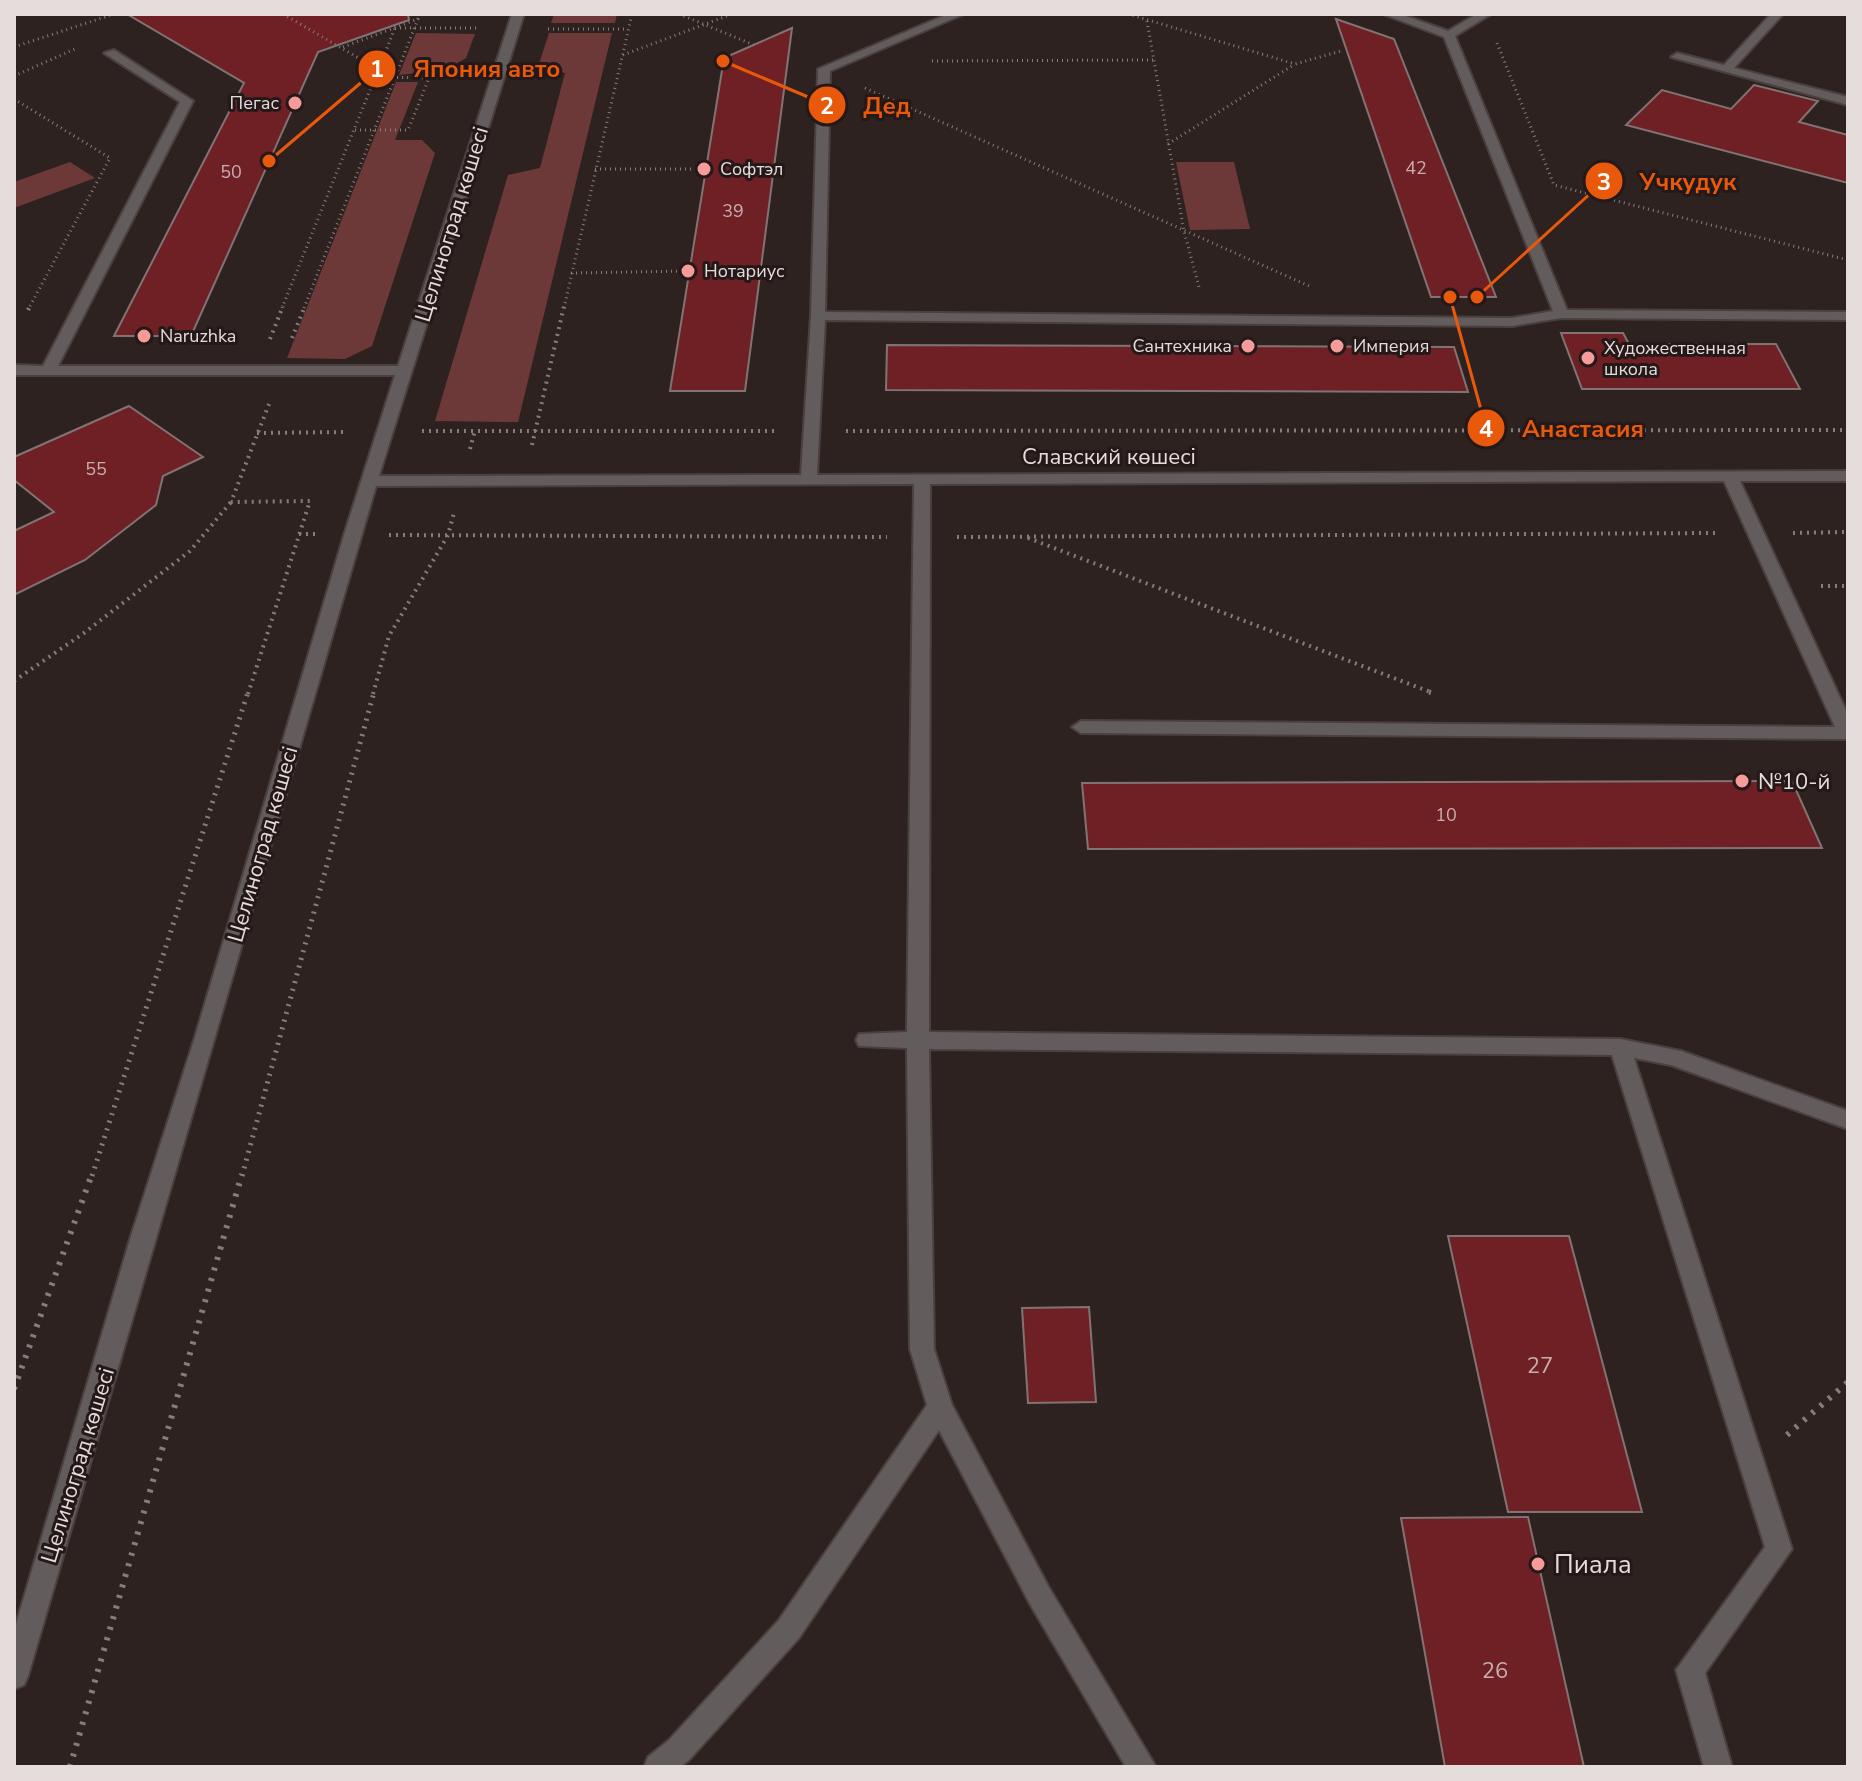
<svg xmlns="http://www.w3.org/2000/svg" width="1862" height="1781" font-family="'Nunito Sans',sans-serif">
<style>
.green{fill:#6d3938}
.building{fill:#6e2025;stroke:#827373;stroke-width:2}
.lines{fill:none;stroke-linecap:round;stroke-linejoin:round}
.minor-casing{stroke:#4b403f;stroke-width:4}
.path-far3{stroke:#877c7c;stroke-width:3;stroke-dasharray:1 4;stroke-linecap:butt}
.path-far2{stroke:#877c7c;stroke-width:4;stroke-dasharray:2 5;stroke-linecap:butt}
.path-far1{stroke:#877c7c;stroke-width:5;stroke-dasharray:2 6;stroke-linecap:butt}
.path{stroke:#877c7c;stroke-width:6;stroke-dasharray:3 8;stroke-linecap:butt}
.minor{fill:#625c5c;fill-rule:evenodd}
.poi-dot{fill:#f59b99;stroke:#241818;stroke-width:3}
.labels{text-anchor:middle;stroke-width:6;stroke-linejoin:round;paint-order:stroke}
.far-poi-label{font-size:18px;fill:#e5dcdc;stroke:#241818;text-anchor:start}
.number-label{font-size:18px;fill:#c7adae}
.street-label{font-size:22px;fill:#e5dcdc;stroke:#241818}
.poi-label{font-size:22px;fill:#e5dcdc;stroke:#241818;text-anchor:start}
.near-number-label{font-size:22px;fill:#c7adae}
.near-poi-label{font-size:26px;fill:#e5dcdc;stroke:#241818;text-anchor:start}
.leader{fill:none;stroke:#e8590c;stroke-width:3}
.callout-dot{fill:#e8590c;stroke:#241818;stroke-width:3}
.mark-label{font-size:24px;text-anchor:middle;font-weight:bold;fill:#fff}
.callout-label{font-size:24px;text-anchor:middle;font-weight:bold;fill:#e8590c;stroke:#241818;stroke-width:6;stroke-linejoin:round;paint-order:stroke}
</style>
<rect width="100%" height="100%" fill="#2e2221"/>
<path class="green" d="M554,14h63l-2,9h-64z
M416,33l59,1 -9,24 -20,12 -47,5z
M549,33h63l-94,389 -83,-1 73,-246 32,-7 25,-95 -27,-6z
M396,82h22l-23,58h27l13,13 -63,193 -27,13 -58,-1z
M70,162l25,16 -81,30v-26z
M1176,162h58l16,67 -60,1z"/>
<path class="building" d="M127,14h281l1,6 -91,32 -127,284h-77l130,-253z
M1336,19l58,20 102,258h-65z
M792,28l-47,363h-75l54,-333z
M1754,85l64,16 -19,21 49,13v48l-222,-58 36,-35 69,19z
M1561,333h62l6,11h147l24,45h-218z
M887,345l567,2 14,45 -582,-2z
M129,406l74,51 -40,19 -7,29 -71,55 -71,35v-64l40,-19 -40,-32v-23z
M1792,781l30,67 -734,1 -6,-66z
M1448,1236h121l73,276h-134z
M1089,1307l7,95 -68,1 -6,-95z
M1528,1517l56,250h-139l-44,-249z"/>
<g class="lines">
<defs>
<path id="minor" d="M512,14h12l-145,462 422,-1 10,-159 7,-247 130,-55h16l-134,57 -5,241 687,6 41,-7 -109,-274 -61,-23h17l48,17 29,-17h14l-36,22 112,274 281,2v8l-287,-2 -49,8 -687,-6 -8,155 1031,-4v10h-108l108,234 -1,24 -766,-6 -9,-6 9,-6 754,6 -111,-246 -794,3 -1,548 691,7 61,12 167,60v18l-177,-64 -37,-7 158,491 -87,124 27,94h-28l-28,-97 89,-123 -153,-492 -683,-6 5,300 18,56 96,181 108,181h-30l-96,-163 -91,-174 -140,208 -110,122 -9,7h-36l4,-10 21,-17 110,-120 148,-215 -17,-56 -3,-301 -48,-2 -3,-6 3,-6 48,-2 7,-548 -538,2 -348,1190 -4,9 -10,4v-58l117,-395 64,-199 149,-502 51,-160h-381v-10l29,1 137,-264 -76,-49 10,-3 79,51 -135,265h340z
M1771,14h12l-49,54 114,29v8l-177,-48 6,-4 47,12z"/>
</defs>
<use href="#minor" class="minor-casing"/>
<path class="path-far3" d="M283,14l96,56
M679,14l75,31
M1128,14l167,50 46,-13
M1147,21l37,210 15,56
M395,28h83
M548,29h80
M1497,43l57,142 294,75
M14,47l100,-33
M343,47l75,-28 2,-5
M623,55l109,-41
M932,61l223,-1
M14,76l61,-27
M865,88l444,198
M14,99l96,59 -81,150
M355,130h53l21,-52 -53,-1
M1168,144l127,-80
M595,169h109
M571,273l117,-2
M282,308l113,-280
M304,308l114,-289
M564,308l68,-294"/>
<path class="path-far2" d="M28,310l2,-4
M292,338l13,-32
M270,339l13,-33
M422,431h354
M846,431l1002,-1
M257,433l91,-1
M532,445l32,-139
M470,449l5,-19
M1793,533l55,-1
M299,534h16
M389,535l498,2
M957,537l758,-4
M1028,538l405,155
M1821,586h27
M14,681l70,-48 106,-82 41,-49
M248,694l62,-193 -79,1 38,-98
M373,694l16,-58 59,-101 6,-22"/>
<path class="path-far1" d="M1429,692l4,1
M92,1176l156,-484
M242,1176l132,-484"/>
<path class="path" d="M14,1389l78,-215
M1787,1435l61,-53
M70,1767l172,-593"/>
<use href="#minor" class="minor"/>
</g>
<g class="poi-dot">
<circle cx="295" cy="103" r="8"/>
<circle cx="704" cy="169" r="8"/>
<circle cx="688" cy="271" r="8"/>
<circle cx="144" cy="336" r="8"/>
<circle cx="1248" cy="346" r="8"/>
<circle cx="1337" cy="346" r="8"/>
<circle cx="1588" cy="358" r="8"/>
<circle cx="1742" cy="781" r="8"/>
<circle cx="1538" cy="1564" r="8"/>
</g>
<g class="labels">
<g class="far-poi-label">
<text x="279" y="109" text-anchor="end">Пегас</text>
<text x="720" y="175">Софтэл</text>
<text x="704" y="277">Нотариус</text>
<text x="160" y="342">Naruzhka</text>
<text x="1232" y="352" text-anchor="end">Сантехника</text>
<text x="1353" y="352">Империя</text>
<text x="1604" y="354">Художественная<tspan x="1604" dy="21">школа</tspan></text>
</g>
<g class="number-label">
<text x="1416" y="174">42</text>
<text x="231" y="178">50</text>
<text x="733" y="217">39</text>
<text x="96" y="475">55</text>
<text x="1446" y="821">10</text>
</g>
<g class="street-label">
<text transform="translate(451 224) rotate(-73)" y="8">Целиноград көшесі</text>
<text x="1109" y="464">Славский көшесі</text>
<text transform="translate(262 844) rotate(-74)" y="8">Целиноград көшесі</text>
<text transform="translate(77 1465) rotate(-73)" y="8">Целиноград көшесі</text>
</g>
<g class="poi-label">
<text x="1758" y="789">№10-й</text>
</g>
<g class="near-number-label">
<text x="1540" y="1373">27</text>
<text x="1495" y="1678">26</text>
</g>
<g class="near-poi-label">
<text x="1554" y="1573">Пиала</text>
</g>
</g>
<path class="leader" d="M269 161L377 69M723 61L827 105M1477 297L1604 181M1450 297L1486 428"/>
<g class="callout-dot">
<circle cx="269" cy="161" r="8"/>
<circle cx="723" cy="61" r="8"/>
<circle cx="1477" cy="297" r="8"/>
<circle cx="1450" cy="297" r="8"/>
<circle cx="377" cy="69" r="20"/>
<circle cx="827" cy="105" r="20"/>
<circle cx="1604" cy="181" r="20"/>
<circle cx="1486" cy="428" r="20"/>
</g>
<g class="mark-label">
<text x="377" y="77">1</text>
<text x="827" y="114">2</text>
<text x="1604" y="190">3</text>
<text x="1486" y="437">4</text>
</g>
<g class="callout-label">
<text x="487" y="77">Япония авто</text>
<text x="887" y="114">Дед</text>
<text x="1688" y="190">Учкудук</text>
<text x="1583" y="437">Анастасия</text>
</g>
<rect width="1862" height="1781" fill="none" stroke="#e5dcdc" stroke-width="32"/>
</svg>
